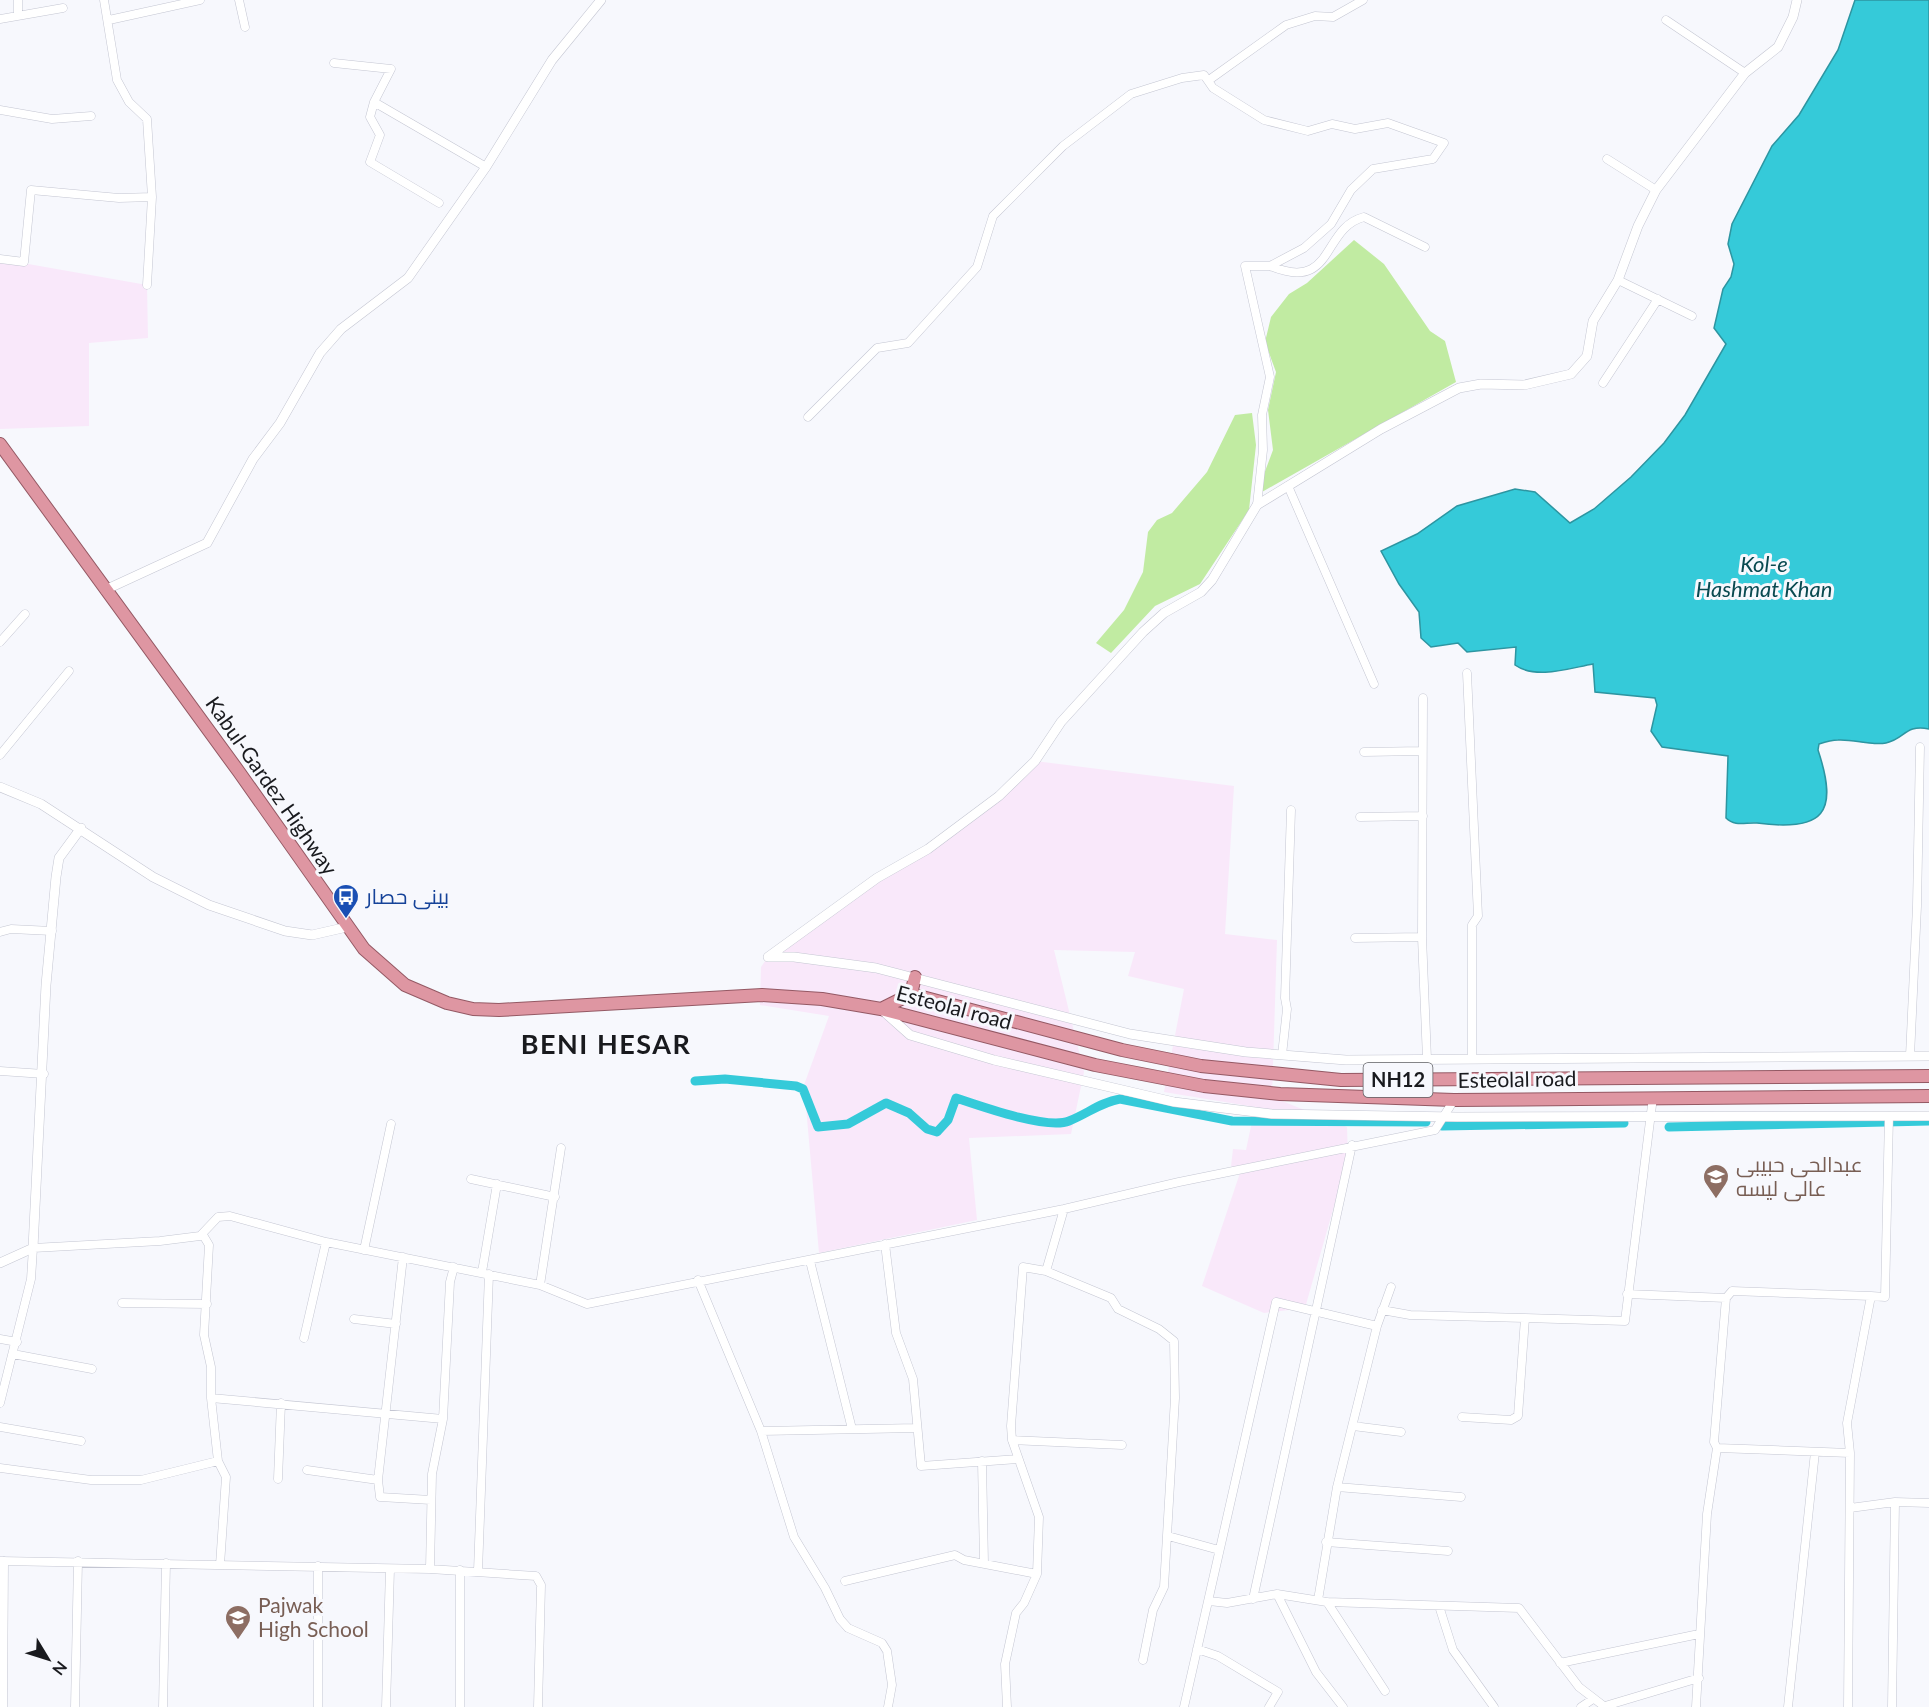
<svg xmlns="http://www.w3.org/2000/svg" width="1929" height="1707" font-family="Lato,Cairo,sans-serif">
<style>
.commercial{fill:#f9e8fa}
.green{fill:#c1eba2}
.water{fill:#35cad9;stroke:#2d95a1;stroke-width:1.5}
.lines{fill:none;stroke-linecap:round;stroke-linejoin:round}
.canal{stroke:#35cad9;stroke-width:9}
.minor-casing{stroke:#c4c6d2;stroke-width:9}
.tertiary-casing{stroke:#c4c6d2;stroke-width:10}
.trunk-casing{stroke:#945964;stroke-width:14}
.minor{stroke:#fff;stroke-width:8}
.tertiary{stroke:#fff;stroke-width:9}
.trunk{stroke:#de96a2;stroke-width:12}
.labels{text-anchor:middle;stroke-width:6;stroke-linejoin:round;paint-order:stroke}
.shield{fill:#f7f8fd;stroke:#5c5d61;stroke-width:1.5}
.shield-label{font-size:20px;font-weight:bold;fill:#191a1e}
.street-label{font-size:21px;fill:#191a1e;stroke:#f7f8fd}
.transit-label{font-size:21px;fill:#164399;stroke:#f7f8fd;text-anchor:start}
.education-label{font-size:21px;fill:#785e54;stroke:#f7f8fd;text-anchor:start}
.water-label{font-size:22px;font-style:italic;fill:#0a4a51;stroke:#f7f8fd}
.district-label{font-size:27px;font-weight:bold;letter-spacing:1.5px;fill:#191a1e;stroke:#f7f8fd}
</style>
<rect width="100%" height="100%" fill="#f7f8fd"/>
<path class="commercial" d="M0,259l147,26 1,53 -59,5v83l-89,3z
M1035,761l199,25 -9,148 52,6 -5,157 75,30 1,30 -43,151 -41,5 -62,-27 39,-116 -10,-4 2,-17 13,1 9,-43 -91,-15 20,-103 -56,-13 7,-24 -81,-2 30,122 -13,62 -102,4 8,82 -158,33 -15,-168 25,-69 -69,-11 1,-38 7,-10 160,-108z"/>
<path class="green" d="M1354,240l30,24 46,67 15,10 11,41 -194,110 2,-18 9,-24 -5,-40 8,-38 -11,-30 6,-25 18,-23 18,-11z
M1252,413l4,32 -7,65 -49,74 -45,22 -44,47 -15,-10 28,-33 19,-38 5,-40 9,-12 15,-7 35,-41 28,-57z"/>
<path class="water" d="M1855,0h74v729c-24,-5 -24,10 -43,14 -15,3 -32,-4 -48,-3 -6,0 -13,2 -19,4l-1,6c21,63 6,82 -61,73 -11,-1 -22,4 -31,-5l2,-62 -66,-9 -11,-16 6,-26 -2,-7 -60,-6 -2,-28c-23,4 -57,16 -78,1l1,-18 -49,5 -9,-9 -27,4 -10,-9 -2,-26 -20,-28 -18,-33 36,-17 40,-28 58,-17 20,3 35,31 24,-14 37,-32 33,-34 21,-28 41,-71 -12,-16 9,-39 8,-12 3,-13 -6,-20 4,-20 40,-78 27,-31 39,-65z"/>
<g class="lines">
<path class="canal" d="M695,1081l30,-2 71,7 7,3 15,38 30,-3 38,-21 23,10 18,16 10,3 11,-12 8,-22c24,8 91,32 113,23 18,-7 32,-19 51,-22l112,22 194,1
M1442,1126l182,-3
M1669,1127l260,-6"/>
<defs>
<path id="minor" d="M18,0v15
M104,0l13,80 12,22 18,17 5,78 -5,88
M239,0l6,27
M0,19l63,-11
M109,20l91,-20
M1666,20l79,53
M334,63l57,6 -17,33 112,65
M1209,80l77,-55 29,-9 18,1 30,-17
M374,102l-4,15 10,18 -10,27 69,41
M0,110l52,9 39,-3
M1607,159l49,31
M0,259l24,3 7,-72 88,8 33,-1
M1270,266c65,27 51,-38 94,-49l61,30
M1618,280l74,36
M1603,383l55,-84
M808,417l69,-69 31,-5 69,-76 16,-51 70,-70 68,-52 51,-16 22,-3 9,13 51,32 44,11 24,-7 23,5 33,-6 56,20 -11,16 -60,10 -22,21 -20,34 -27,24 -34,18h-25l25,111 -8,38 1,35 -6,55
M1288,486l86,198
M0,642l25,-28
M1467,673l11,243 -6,9v133
M1423,698l-1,239 5,122
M1364,752l58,-1
M0,755l69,-84
M1360,817l63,-1
M0,932l11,-3 41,2
M1355,938l67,-1
M1282,1055l5,-46 -2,-11 6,-188
M1910,1056l7,-150 3,-159
M0,1071l44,3
M471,1179l84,18
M203,1235l6,10 -5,90 7,32v31l7,63 8,16 -6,88
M885,1244l11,89 17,46 8,87 97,-7
M364,1250l27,-126
M403,1257l-25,223 2,17 51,3
M810,1261l42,168
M1046,1271l18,-62
M482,1272l15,-88
M698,1280l63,151 33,106 31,51 15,31 8,9 34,15 5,8 5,34 -4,22
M540,1285l21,-137
M1627,1294l99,4 6,-7 139,5
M1726,1298l-12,144 3,6 133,5
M122,1303l85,1
M1382,1310l28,5 115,3 -7,98 -7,4 -49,-3
M1525,1318l100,3 28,-224
M354,1319l42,5
M304,1338l22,-96
M0,1339l17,3
M13,1354l79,15
M211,1398l232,21
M0,1403l31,-124 2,-31 127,-7 40,-5 18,-19 12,-1 96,26 214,43 47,19 477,-95 115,-27 256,-52 19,-30
M1353,1426l48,6
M0,1427l81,14
M761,1431l156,-3
M1012,1440l110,5
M982,1461l2,102
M0,1468l91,12h50l77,-19
M307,1470l71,10
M278,1479l3,-76
M1337,1487l124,10
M1850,1508l45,-6 34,1
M1168,1536l51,14
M1326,1542l122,9
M0,1561l430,8 106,7 5,9 -3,122
M430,1569l2,-95 11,-55 7,-137 4,-15
M478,1571l11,-297
M845,1581l110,-26 9,5 73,14
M1277,1594l39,78 27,35
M1253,1599l99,-454
M1318,1600l19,-113 40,-161 14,-39
M1209,1601l18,2 50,-9 50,8 192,6 60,79 26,20
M1327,1602l58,89
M1439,1606l14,44 41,57
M1197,1649l21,7 60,36 -9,15
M1560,1663l139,-29
M1605,1706l94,-28
M3,1707l1,-146
M75,1707l3,-146
M163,1707l3,-144
M318,1707v-141
M386,1707l4,-138
M460,1707v-137
M1007,1707l-2,-43 11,-51 8,-10 13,-29 2,-57 -27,-77 -1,-14 12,-159 23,4 65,27 7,11 41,20 15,12 1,57 -11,189 -11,23 -10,50
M1184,1707l92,-405 101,24
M1581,1707l12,-8
M1696,1707l11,-193 10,-66
M1788,1707l27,-255
M1848,1707l2,-254 -3,-30 24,-127 14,1 4,-181
M1892,1707l3,-205"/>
<path id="tertiary" d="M105,590l102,-47 46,-84 27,-36 40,-70 21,-24 67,-51 78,-111 66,-107 49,-60
M0,787l41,17 112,73 56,28 76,26 27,4 35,-8
M768,957l109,-79 51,-29 71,-53 36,-35 26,-39 82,-90 21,-19 37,-21 11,-12 45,-75 124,-76 78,-41 22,-4 43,1 47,-11 16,-18 6,-35 25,-41 20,-54 18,-36 89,-117 33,-26 15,-30 4,-17
M768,957h26l82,11 254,66 116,18 100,8 583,-4
M882,1010l28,25 84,25 180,42 98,12 185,3 472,-1
M0,1263l33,-15 13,-263 10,-108 3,-19 22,-30"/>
<path id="trunk" d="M0,444l239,328 125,177 41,36 42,18 26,6 26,1 263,-15 60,4 59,10 214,56 109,21 76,8 174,6 475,-4
M911,994l4,-17
M881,1009l30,-15 211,56 79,16 140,14 588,-4"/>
</defs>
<use href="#minor" class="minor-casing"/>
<use href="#tertiary" class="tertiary-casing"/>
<use href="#trunk" class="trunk-casing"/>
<use href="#minor" class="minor"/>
<use href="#tertiary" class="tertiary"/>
<use href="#trunk" class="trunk"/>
</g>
<defs>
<symbol id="bus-pin" viewBox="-11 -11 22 30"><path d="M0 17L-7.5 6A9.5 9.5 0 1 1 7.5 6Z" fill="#1a4fb4" stroke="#f7f8fd"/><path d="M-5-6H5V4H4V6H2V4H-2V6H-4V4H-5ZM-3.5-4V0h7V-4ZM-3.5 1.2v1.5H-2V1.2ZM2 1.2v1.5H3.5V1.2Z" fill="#fff"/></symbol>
<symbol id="school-pin" viewBox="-11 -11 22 30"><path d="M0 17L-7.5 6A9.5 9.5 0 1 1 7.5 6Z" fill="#8d6e63" stroke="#f7f8fd"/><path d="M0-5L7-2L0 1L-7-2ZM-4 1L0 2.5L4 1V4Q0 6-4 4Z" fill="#fff"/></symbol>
</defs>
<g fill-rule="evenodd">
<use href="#bus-pin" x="331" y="882" width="30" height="40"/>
<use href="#school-pin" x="1701" y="1162" width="30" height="40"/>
<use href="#school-pin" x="223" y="1603" width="30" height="40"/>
</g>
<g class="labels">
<rect class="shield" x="1363.5" y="1063" width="69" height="34" rx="4.5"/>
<g class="shield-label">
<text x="1398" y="1087">NH12</text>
</g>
<g class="street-label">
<text transform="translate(271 786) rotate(55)" y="7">Kabul-Gardez Highway</text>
<text transform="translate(954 1008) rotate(15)" y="7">Esteolal road</text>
<text transform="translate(1517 1080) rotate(-1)" y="7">Esteolal road</text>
</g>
<g class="transit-label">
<text x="366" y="904">بینی حصار</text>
</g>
<g class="education-label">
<text x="1736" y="1172">عبدالحی حبیبی<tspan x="1736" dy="24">عالی لیسه</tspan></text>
<text x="258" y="1613">Pajwak<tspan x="258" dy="24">High School</tspan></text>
</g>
<g class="water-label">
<text x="1764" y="572">Kol-e<tspan x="1764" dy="25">Hashmat Khan</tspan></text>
</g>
<g class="district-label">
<text x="606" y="1054">BENI HESAR</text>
</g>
</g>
<g transform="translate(48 1659) rotate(128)" stroke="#f7f8fd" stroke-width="4.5" paint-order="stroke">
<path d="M0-4.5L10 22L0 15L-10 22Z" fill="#191a1e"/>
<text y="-9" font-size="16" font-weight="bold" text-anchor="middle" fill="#191a1e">N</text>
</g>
</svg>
